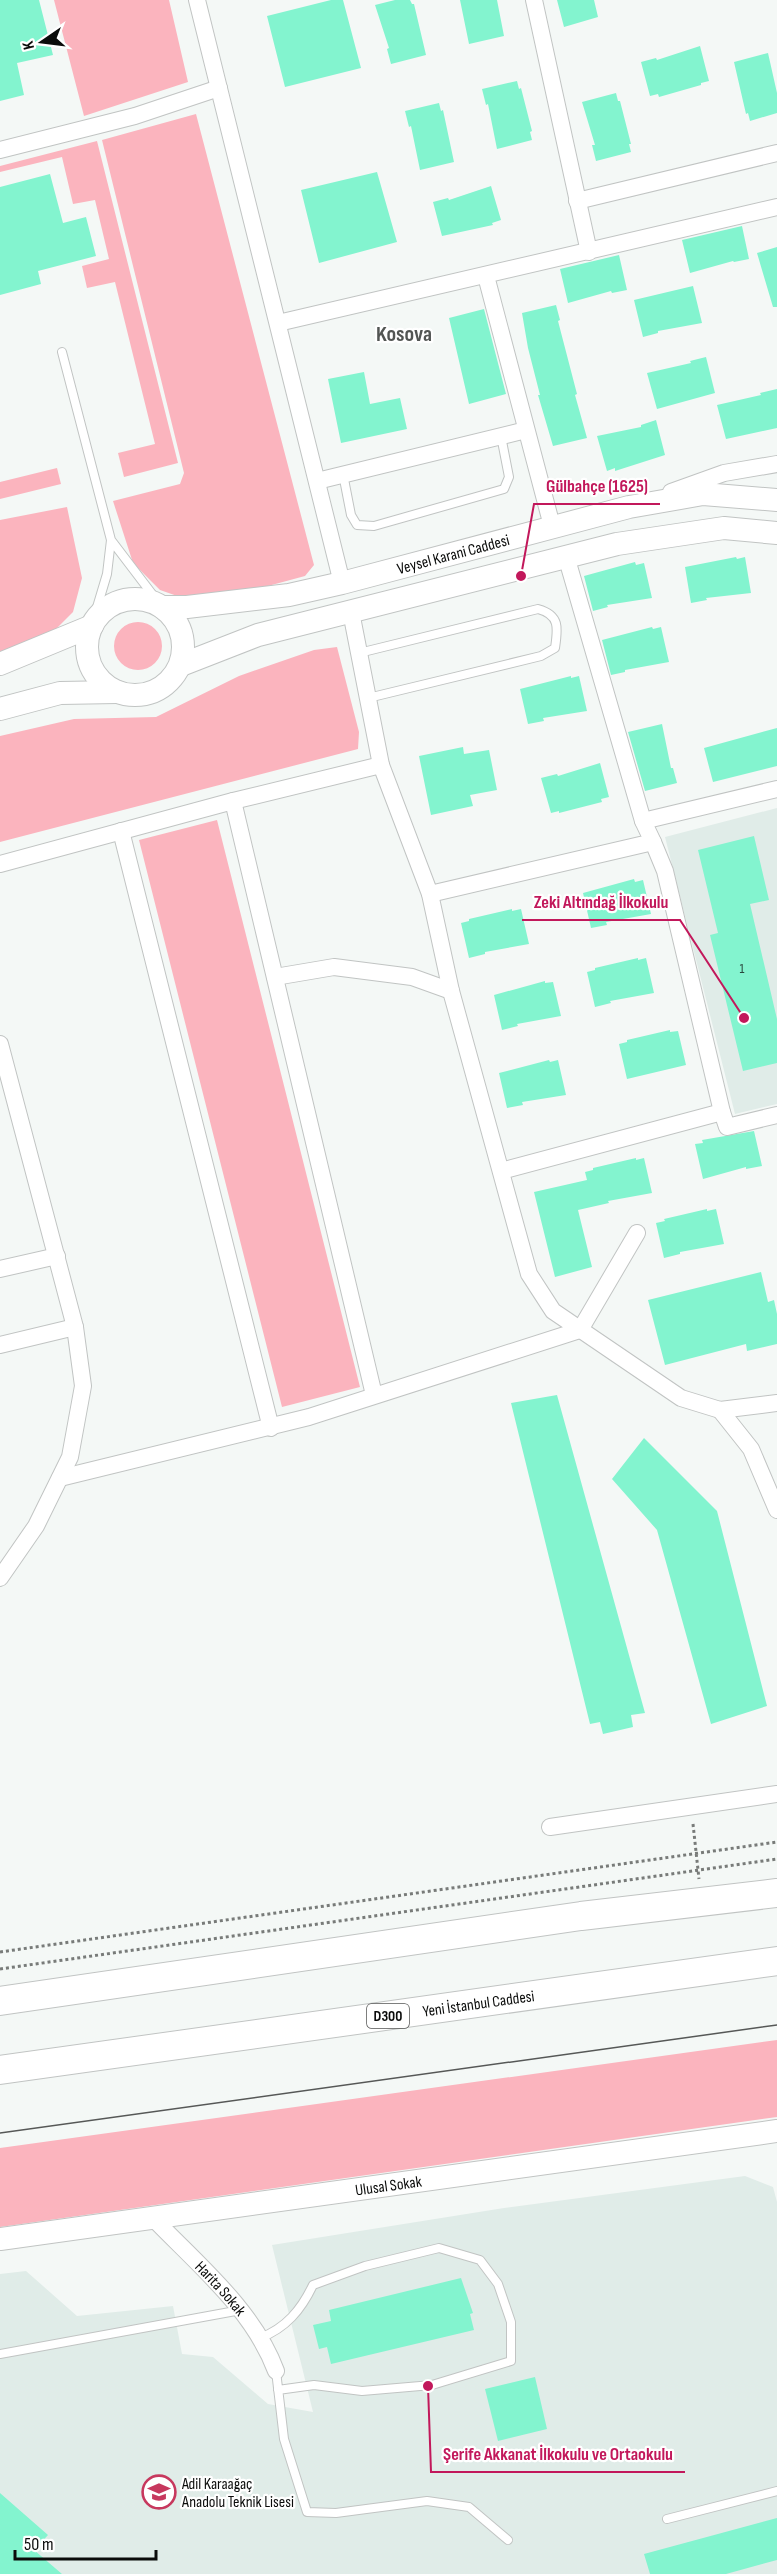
<svg xmlns="http://www.w3.org/2000/svg" width="777" height="2574" font-family="'Sofia Sans Condensed',sans-serif">
<style>
.built{fill:#e0ece8}
.green{fill:#fbb4be}
.building{fill:#83f4cf}
.lines{fill:none;stroke-linecap:round;stroke-linejoin:round}
.lane-casing{stroke:#c1c4c3;stroke-width:10}
.street-casing{stroke:#c1c4c3;stroke-width:18}
.secondary-casing{stroke:#c1c4c3;stroke-width:24}
.highway-casing{stroke:#c1c4c3;stroke-width:30}
.path{stroke:#787b79;stroke-width:3;stroke-dasharray:3 3;stroke-linecap:butt}
.lane{stroke:#fff;stroke-width:8}
.street{stroke:#fff;stroke-width:16}
.secondary{stroke:#fff;stroke-width:22}
.highway{stroke:#fff;stroke-width:28}
.tram{stroke:#565857;stroke-width:1.5}
.labels{text-anchor:middle;stroke-width:4.5;stroke-linejoin:round;paint-order:stroke}
.number-label{font-size:14px;fill:#29463c}
.shield{fill:#fff;stroke:#545554;stroke-width:1.5}
.shield-label{font-size:15px;font-weight:bold;fill:#0b0c0b}
.street-label{font-size:16px;fill:#0b0c0b;stroke:#fff}
.poi-label{font-size:16px;fill:#0b0c0b;stroke:#fff;text-anchor:start}
.district-label{font-size:22px;font-weight:bold;fill:#525553;stroke:#fff}
.leader{fill:none;stroke:#c2185b;stroke-width:2}
.callout-dot{fill:#c2185b;stroke:#fff;stroke-width:2}
.callout-label{font-size:18px;text-anchor:middle;font-weight:bold;fill:#c2185b;stroke:#fff;stroke-width:4.5;stroke-linejoin:round;paint-order:stroke}
</style>
<rect width="100%" height="100%" fill="#f4f8f6"/>
<path class="built" d="M777,808v296l-42,10 -70,-277z
M745,2176l28,11 4,15v372h-777v-300l26,-3 51,45 96,-10 9,48 31,3 55,47 45,8 -41,-167 232,-37z"/>
<path class="green" d="M54,0h115l19,82 -104,34z
M196,114l118,451 -9,11 -59,16 -63,6 -23,-8 -27,-27 -20,-62 67,-17 4,-11 -82,-333z
M97,141l81,322 -54,14 -6,-24 37,-9 -40,-162 -28,6 -5,-22 27,-7 -14,-59 -22,4 -11,-47 -62,15v-6z
M57,468l4,16 -61,15v-17z
M67,507l15,71 -9,34 -19,19 -54,22v-133z
M114 646a24 24 0 1 1 48 0a24 24 0 1 1-48 0Z
M337,647l22,85 -1,17 -358,93v-106l74,-17 82,-2 83,-41 75,-26z
M217,820l143,567 -78,20 -143,-567z
M777,2040v77l-777,110v-79z"/>
<path class="building" d="M0,0h39l14,55 -36,8 7,32 -24,6z
M331,0h12l18,68 -76,19 -18,-71z
M395,0h15l2,4h2l12,51 -35,9 -4,-15 2,-1 -14,-43z
M460,0h37l7,36 -35,8z
M557,0h37l4,17 -34,10z
M700,46l9,35 -8,2v2l-42,12 -1,-3 -8,2 -9,-34 15,-4 1,2z
M768,53l9,40v20l-27,8 -2,-8 -2,1 -12,-52z
M517,81l2,8 2,-1 11,43 -2,1 2,8 -35,9 -9,-45 -2,1 -4,-16z
M616,93l2,8h2l11,43h-2l2,8 -35,9 -4,-16h3l-13,-43z
M439,103l2,8 2,-1 11,52 -34,8 -9,-44 -2,1 -4,-16z
M377,172l20,70 -78,21 -18,-73z
M50,174l13,49 23,-6 10,39 -58,15 3,13 -41,11v-108z
M491,186l10,34 -9,3 1,2 -51,11 -9,-34 15,-4 1,2z
M742,226l7,33 -15,3 -1,-1 -43,12 -8,-33z
M777,247v60h-4l-16,-54z
M619,255l8,35 -15,3 -1,-2 -43,12 -8,-34z
M693,286l9,37 -44,8v2l-15,4 -9,-37z
M556,305l4,15 -2,1 19,73 -2,1 12,43 -34,8 -15,-51h2l-12,-47 -6,-35z
M484,309l22,85 -37,10 -20,-86z
M706,357l9,36 -58,16 -10,-36 44,-10 -1,-2z
M364,372l6,32 30,-6 7,31 -66,14 -13,-64z
M777,389v39l-51,11 -9,-34 44,-10 -1,-2z
M656,420l9,35 -50,16v-3l-8,3 -10,-35 44,-9v-2z
M736,557l1,2 8,-2 6,36 -45,5 1,2 -16,3 -6,-36z
M635,562l1,3 8,-2 8,35 -45,7 1,2 -15,4 -9,-35z
M652,627l1,2 8,-2 8,35 -44,8v2l-14,3 -9,-35z
M571,676v2l8,-2 8,35 -44,7 1,3 -16,3 -8,-35z
M662,724l9,44h2l4,15 -32,8 -17,-59z
M777,728v38l-64,16 -9,-34z
M463,747l1,7 25,-4 8,40 -27,5 3,11 -42,9 -12,-59z
M600,763l9,34 -8,2 1,3 -43,11v-2l-8,2 -10,-35 16,-4 1,2z
M754,836l15,64 -19,4 27,115v44l-34,8 -33,-136 8,-2 -20,-83z
M634,879l1,3 8,-2 8,34 -45,8 1,3 -16,3 -8,-35z
M512,909v2l9,-2 8,35 -44,8v2l-16,4 -8,-35 8,-2v-2z
M638,958v2l8,-2 8,35 -44,8 1,2 -16,4 -8,-35 8,-2v-2z
M545,981v2l8,-1 8,34 -44,8 1,2 -16,4 -8,-35z
M670,1030v2l8,-1 8,34 -59,14 -8,-35 8,-2v-2z
M549,1060l1,2 8,-2 8,35 -44,7 1,3 -16,3 -8,-35z
M754,1131l8,35 -16,3v-2l-43,12 -8,-35 8,-1 -1,-3z
M636,1158v2l8,-2 8,35 -44,8 1,2 -31,7 14,57 -37,10 -21,-85 53,-12 -2,-8 8,-2v-2z
M707,1209v2l9,-2 8,35 -44,8v2l-16,4 -8,-35 9,-2 -1,-2z
M761,1272l7,30 6,-2 3,14v30l-30,7 -1,-7 -81,21 -17,-65z
M557,1395l88,318 -14,2 2,12 -30,7 -3,-12 -10,2 -79,-321z
M644,1438l73,73 50,195 -56,18 -54,-194 -45,-51z
M461,2278l12,35 -3,1 4,16 -143,34 -4,-17 -8,2 -6,-24 18,-4 -2,-11z
M535,2377l12,52 -49,12 -13,-52z
M0,2493l48,42 -14,15 28,24h-62z
M777,2518v42l-51,14h-76l-6,-20z"/>
<g class="lines">
<defs>
<path id="lane" d="M62,352l49,188 51,67
M343,474l8,41 6,10 17,1 130,-37 5,-12 -8,-41
M92,624l15,-50 4,-34
M359,653l179,-44c22,6 20,19 17,39l-14,8 -173,42
M260,2338c26,-10 41,-28 53,-53l52,-19 74,-18 41,12 18,24 13,38v39l-79,24 -70,6 -48,-6 -36,5
M0,2354l241,-44
M276,2371l8,68 23,73 29,1 91,-12 42,6 39,33
M667,2519l110,-28"/>
<g id="street">
<path d="M197,0l145,583"/>
<path d="M534,0l55,252"/>
<path d="M0,150l135,-34 84,-28"/>
<path d="M577,201l200,-48"/>
<path d="M486,276l66,250"/>
<path d="M278,323l499,-116"/>
<path d="M317,481l209,-51"/>
<path d="M671,492l53,-19 53,-9"/>
<path d="M351,612l30,153 49,129 21,97 78,283 24,37 128,87 39,12 57,-7"/>
<path d="M233,801l141,594"/>
<path d="M643,821l134,-32"/>
<path d="M121,831l150,597"/>
<path d="M653,842l12,29 57,241"/>
<path d="M0,864l233,-63 148,-36"/>
<path d="M430,894l223,-52 -10,-21 -77,-265"/>
<path d="M275,977l59,-10 78,10 39,14"/>
<path d="M0,1044l75,283 8,59 -13,71 -34,69 -36,52"/>
<path d="M501,1171l221,-59 5,15 50,-12"/>
<path d="M0,1269l57,-13"/>
<path d="M0,1345l75,-18"/>
<path d="M720,1410l31,39 26,61"/>
<path d="M60,1478l249,-61 271,-87 57,-97"/>
<path d="M550,1827l227,-33"/>
<path id="s1" d="M152,2217c45,47 101,92 124,154"/>
</g>
<g id="secondary">
<circle cx="135" cy="647" r="48"/>
<path id="s2" d="M162,607h25l102,-12 53,-12 287,-76 74,-13 74,6"/>
<path d="M0,664l92,-38"/>
<path d="M181,665l77,-30 359,-91 107,-16 53,5"/>
<path d="M0,709l60,-16 57,-1"/>
<path id="s3" d="M0,2239l777,-108"/>
</g>
<g id="highway">
<path d="M0,2001l581,-85 196,-23"/>
<path id="s4" d="M0,2070l777,-109"/>
</g>
</defs>
<use href="#lane" class="lane-casing"/>
<use href="#street" class="street-casing"/>
<use href="#secondary" class="secondary-casing"/>
<use href="#highway" class="highway-casing"/>
<path class="path" d="M693,1824l6,55
M0,1952l777,-110
M0,1969l777,-110"/>
<use href="#lane" class="lane"/>
<use href="#street" class="street"/>
<use href="#secondary" class="secondary"/>
<use href="#highway" class="highway"/>
<path class="tram" d="M0,2133l777,-108"/>
</g>
<defs>
<symbol id="school-ring" viewBox="-11 -11 22 22"><circle r="9.5" fill="#fff" stroke="#c7385e" stroke-width="1.5"/><path d="M0-5L7-2L0 1L-7-2ZM-4 1L0 2.5L4 1V4Q0 6-4 4Z" fill="#c7385e"/></symbol>
</defs>
<g fill-rule="evenodd">
<use href="#school-ring" x="140" y="2473" width="38" height="38"/>
</g>
<g class="labels">
<g class="number-label">
<text x="742" y="973">1</text>
</g>
<rect class="shield" x="367" y="2004" width="42" height="24" rx="4.5"/>
<g class="shield-label">
<text x="388" y="2021">D300</text>
</g>
<g class="street-label">
<text dy="6" stroke="none"><textPath href="#s2" startOffset="297">Veysel Karani Caddesi</textPath></text>
<text dy="6" stroke="none"><textPath href="#s4" startOffset="483">Yeni İstanbul Caddesi</textPath></text>
<text dy="6" stroke="none"><textPath href="#s3" startOffset="392">Ulusal Sokak</textPath></text>
<text dy="6" stroke="none"><textPath href="#s1" startOffset="99">Harita Sokak</textPath></text>
</g>
<g class="poi-label">
<text x="182" y="2489">Adil Karaağaç<tspan x="182" dy="18">Anadolu Teknik Lisesi</tspan></text>
</g>
<g class="district-label">
<text x="404" y="341">Kosova</text>
</g>
</g>
<path class="leader" d="M521 576L534 504H660M744 1018L680 920H522M428 2386L431 2472H685"/>
<g class="callout-dot">
<circle cx="521" cy="576" r="6"/>
<circle cx="744" cy="1018" r="6"/>
<circle cx="428" cy="2386" r="6"/>
</g>
<g class="callout-label">
<text x="597" y="492">Gülbahçe (1625)</text>
<text x="601" y="908">Zeki Altındağ İlkokulu</text>
<text x="558" y="2460">Şerife Akkanat İlkokulu ve Ortaokulu</text>
</g>
<g transform="translate(42 42) rotate(256)" stroke="#ffffff" stroke-width="4.5" paint-order="stroke">
<path d="M0-4.5L10 22L0 15L-10 22Z" fill="#0b0c0b"/>
<text y="-9" font-size="16" font-weight="bold" text-anchor="middle" fill="#0b0c0b">K</text>
</g>
<path d="M15 2550v9h141v-9" fill="none" stroke="#0b0c0b" stroke-width="3"/>
<text x="24" y="2550" font-size="18" fill="#0b0c0b" stroke="#ffffff" stroke-width="4.5" paint-order="stroke">50 m</text>
</svg>
